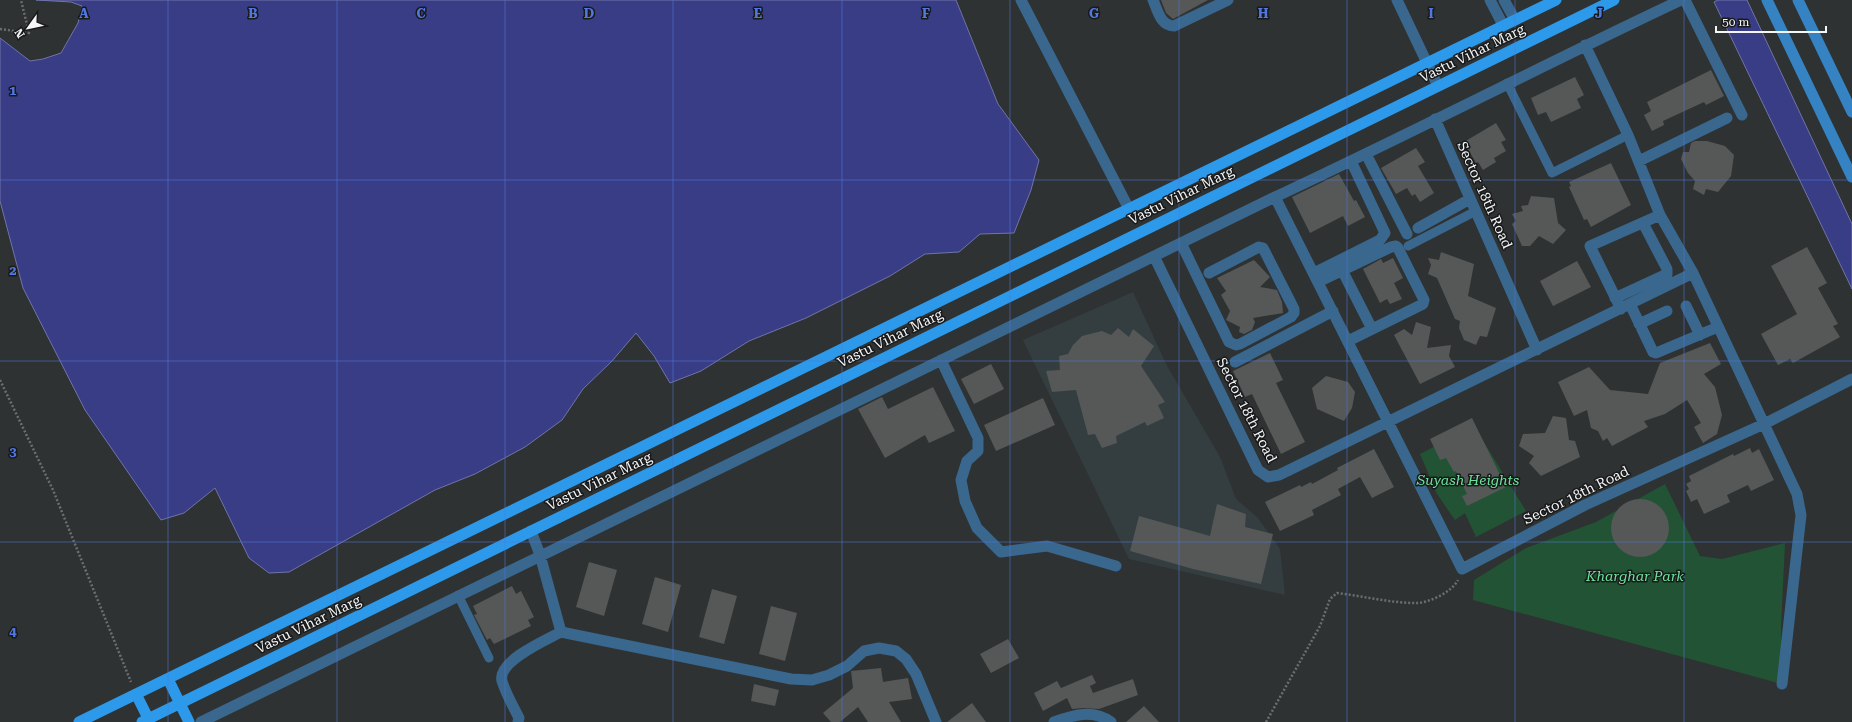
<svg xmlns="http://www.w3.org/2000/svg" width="1852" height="722" font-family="'Roboto Serif',serif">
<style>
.built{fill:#343e41}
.green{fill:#225335}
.water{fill:#383d86;stroke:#7074a8}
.building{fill:#555857}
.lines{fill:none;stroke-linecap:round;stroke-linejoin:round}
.path{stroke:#6c6f6f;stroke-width:2.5;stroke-dasharray:2 2;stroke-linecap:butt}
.service{stroke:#39678e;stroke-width:9}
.minor{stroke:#39678e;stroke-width:11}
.secondary{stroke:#3583c2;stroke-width:11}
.primary{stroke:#2d99ea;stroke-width:11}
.grid{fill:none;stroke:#5278e0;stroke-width:1;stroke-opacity:0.55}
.labels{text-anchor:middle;stroke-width:3;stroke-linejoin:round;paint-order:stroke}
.street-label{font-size:14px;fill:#f3f5f6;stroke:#18191a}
.park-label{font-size:14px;font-style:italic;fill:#6ce49b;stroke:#18191a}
.grid-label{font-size:13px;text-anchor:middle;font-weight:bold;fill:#5278e0;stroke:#18191a;stroke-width:3;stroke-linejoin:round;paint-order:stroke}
</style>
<rect width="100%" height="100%" fill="#2f3232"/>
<path class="built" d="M1133,292l33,72 54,93 16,42 22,19 22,31 5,46 -156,-36 -106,-219z"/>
<path class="green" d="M1474,426l52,85 -50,26 -11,-24 -10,7 -18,-26 -17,-40z
M1665,484l35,72 22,3 63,-16 -4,84 1,57 -309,-84 1,-20 52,-32 70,-26z"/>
<path class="water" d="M36,0h920l42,104 41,56 -8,30 -17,43 -34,1 -21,18 -34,2 -35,22 -84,42 -57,23 -48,30 -31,12 -16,-27 -18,-23 -24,28 -29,28 -21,31 -37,27 -50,27 -40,16 -146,82 -20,1 -20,-15 -34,-70 -31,25 -23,7 -76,-110 -62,-122 -23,-87v-163l30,23 13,-2 18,-6 17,-30 4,-17 -11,-4z
M1718,0h29l105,224v65l-138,-287z"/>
<path class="building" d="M1161,0h47l-35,19 -7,-6z
M1711,70l13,26 -18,9 -2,-3 -41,19 1,4 -12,6 -8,-16 7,-4 -4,-9z
M1575,77l9,18 -7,4 4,9 -30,14 -5,-10 -8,3 -7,-17z
M1496,123l10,17 -5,2 5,9 -12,7 2,4 -13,8 -5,-8 -2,1 -12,-21z
M1695,141h12l18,5 9,9 -3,21 -13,16 -12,-3 -2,6 -11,-6 2,-8 -7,-8 -7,-14 2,-7h6l2,-9z
M1416,148l9,14 -7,4 16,27 -14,9 -5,-8 -3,2 -5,-8 -11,6 -15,-26z
M1611,163l20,42 -40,22 -4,-8 -3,1 -15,-33 2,-1 -2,-4z
M1339,174l15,27 2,-1 9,17 -17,9 -5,-10 -33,17 -18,-36z
M1531,196l23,2 4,25 8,7 -13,14 -14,-8 -9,10h-8l-10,-22 4,-3 -4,-7 11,-3 -2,-5 7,-1z
M1807,247l20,36 -9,5 20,36 -5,2 7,11 -47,26 -3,-4 -12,6 -17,-31 36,-20 -26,-48z
M1441,252l33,12 -6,32 28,12 -9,29 -7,-1 -4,9 -12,-5 -5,-12 1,-7 -5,-2 -18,-41 -9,-4 3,-9 -3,-7 11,2z
M1393,258l10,20 -9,5 8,16 -12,5 -3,-5 -7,4 -17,-34 18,-10 2,4z
M1254,260l16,17 -10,10 17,3 5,12 1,11 -30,5 2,4 -3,8 -8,4 -5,-2 1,-5 -14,-7 4,-9 -9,-16 5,-4 -9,-13z
M1577,261l14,26 -38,19 -13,-25z
M1416,322l15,5 -4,21 24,-3 -2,11 6,11 -35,17 -26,-49 10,-6 8,6z
M1118,328l11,9 4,-8 21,17 -13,20 24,36 -7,3 6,13 -17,8 -2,-4 -29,14 1,7 -15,5 -7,-14 -7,1 -12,-45 -24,2 -6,-21 14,-1 -1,-14 9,-2 5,-9 9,-9 20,-5 9,4z
M1710,343l11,21 -17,10 11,13 7,28 -5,19 -14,9 -9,-16 7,-4 -14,-23 -22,14 -21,7 4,6 -36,19 -5,-8 -4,3 -5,-10 -7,-3 -4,-18 -13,6 -16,-34 31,-15 21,23 38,4 12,-31z
M1270,353l13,27 -7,3 29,59 -24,12 -29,-60 -7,3 -12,-26z
M991,364l13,25 -30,15 -13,-25z
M1326,376l22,6 7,10 -3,16 -8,13 -27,-12 -5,-21z
M933,387l22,44 -26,12 -4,-8 -40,23 -27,-49 24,-12 6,12z
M1043,398l12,27 -59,26 -12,-26z
M1553,416l13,2 3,22 6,1 5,16 -39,19 -12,-13 5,-7 -15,-10 4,-12 22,-1z
M1472,418l34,69 -39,19 -5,-10 5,-2 -11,-23 -2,1 -8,-14 -6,2 -10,-21z
M1750,448l2,5 7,-4 15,31 -23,11 -3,-6 -21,10 3,7 -26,12 -7,-15 -6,3 -5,-11 3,-2 -3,-5 5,-3 -2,-5 44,-22 1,2z
M1374,449l20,38 -22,11 -12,-21 -22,12 3,6 -29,15 2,5 -34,16 -15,-29 35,-17 1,2 10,-5 1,2 26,-14 -1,-2z
M1611 528a29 29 0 1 1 58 0a29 29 0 1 1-58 0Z
M1217,504l29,10 -1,13 28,7 -12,50 -68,-15 -63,-18 9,-35 71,20z
M589,562l28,8 -13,46 -28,-9z
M655,577l26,8 -13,47 -26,-8z
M512,586l4,8 5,-3 13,26 -6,3 3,6 -37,18 -4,-6 -3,2 -13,-25 3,-1 -4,-8z
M712,589l25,7 -13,48 -25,-7z
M771,606l26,7 -12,48 -26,-7z
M1008,639l11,19 -28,15 -11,-19z
M881,668l2,14 25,-4 4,21 -23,3 12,20h-33l-10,-15 -18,15h-9l-8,-9 30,-25 -2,-17z
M1092,675l4,8 -6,3 3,7 40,-14 5,16 -39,14 -16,-1 -11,1 -5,-11 -24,13 -9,-18 23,-12 4,7z
M754,684l25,6 -4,16 -24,-5z
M972,703l14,19h-39z
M1144,706l15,16h-33z"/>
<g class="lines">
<path class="path" d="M0,29l29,4 -8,-33
M0,380l53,110 78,192
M1266,722l54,-96 10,-27 7,-6c26,3 53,10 79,10 13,0 36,-11 42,-23"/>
<path class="service" d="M1507,83l45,90 76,-38
M1408,246l68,-35
M458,595l31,63"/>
<path class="minor" d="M1021,0l108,209
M1153,0c5,11 7,25 21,26l54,-26
M1397,0l41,86
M1490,0l13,25
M1504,0l11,20
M1685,0l57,115
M1585,45l43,90 32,80 33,58 104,221 4,21 -19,169
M1435,119l102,231
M1366,154l41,80
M1639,161l88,-43
M1275,197l187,372 123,-64 179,-81 88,-45
M1418,228l52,-29
M1181,243l48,99 7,3 4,-1 51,-27 3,-4v-4l-31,-61 -4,-1 -50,26
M1154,256l104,214 10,7 11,-2 414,-202
M1342,270l30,59
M1314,273l66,-33 5,-7 -34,-72
M1318,282l73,-35 5,-1 2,2 26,52 -1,4 -75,37
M1615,298l52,-24v-5l-24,-46
M1630,304l23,48 3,1 62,-26
M1686,306l14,29
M1621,309l-31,-63 70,-31
M1639,324l28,-13
M941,360l37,78v13l-11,10 -6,19 4,21 12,27 24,24 46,-6 69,20
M1235,362l98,-51
M531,531l9,24 21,77 230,47 21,1 17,-5 18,-9 17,-15 15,-3 17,3 10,8 10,15 20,48
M201,722l1074,-525c137,-64 270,-133 406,-197
M518,722l1,-4c-6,-12 -13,-24 -17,-37 -5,-20 44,-41 59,-49
M1054,722c19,-7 39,-13 57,0"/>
<path class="secondary" d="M1767,0l85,177
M1798,0l54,112"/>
<path class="primary" d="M168,679l21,43
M136,694l14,28
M79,722l1477,-722
M142,722l1472,-722"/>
</g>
<path class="grid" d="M168,0v722M337,0v722M505,0v722M673,0v722M842,0v722M1010,0v722M1179,0v722M1347,0v722M1515,0v722M1684,0v722M0,180h1852M0,361h1852M0,542h1852"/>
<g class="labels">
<g class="street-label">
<text transform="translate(1472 53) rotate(-26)" y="5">Vastu Vihar Marg</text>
<text transform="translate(1181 195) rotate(-26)" y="5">Vastu Vihar Marg</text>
<text transform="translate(1485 195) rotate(66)" y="5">Sector 18th Road</text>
<text transform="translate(890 338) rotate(-26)" y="5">Vastu Vihar Marg</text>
<text transform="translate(1247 410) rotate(63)" y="5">Sector 18th Road</text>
<text transform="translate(599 481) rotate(-26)" y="5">Vastu Vihar Marg</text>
<text transform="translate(1576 495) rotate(-26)" y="5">Sector 18th Road</text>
<text transform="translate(308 624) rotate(-26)" y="5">Vastu Vihar Marg</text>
</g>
<g class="park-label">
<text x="1468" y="485">Suyash Heights</text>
<text x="1635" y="581">Kharghar Park</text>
</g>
</g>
<g class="grid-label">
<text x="84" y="18">A</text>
<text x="253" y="18">B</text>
<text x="421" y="18">C</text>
<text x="589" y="18">D</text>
<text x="758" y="18">E</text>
<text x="926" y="18">F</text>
<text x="1094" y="18">G</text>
<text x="1263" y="18">H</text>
<text x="1431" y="18">I</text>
<text x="1599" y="18">J</text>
<text x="13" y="95">1</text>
<text x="13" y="275">2</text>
<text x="13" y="456">3</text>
<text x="13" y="636">4</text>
</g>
<g transform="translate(28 28) rotate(237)" stroke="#18191a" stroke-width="3" paint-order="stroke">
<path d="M0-3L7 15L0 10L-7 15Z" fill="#f3f5f6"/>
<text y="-6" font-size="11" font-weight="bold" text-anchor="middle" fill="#f3f5f6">N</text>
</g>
<path d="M1716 26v6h110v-6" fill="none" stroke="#f3f5f6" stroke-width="2"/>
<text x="1722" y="26" font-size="12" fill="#f3f5f6" stroke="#18191a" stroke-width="3" paint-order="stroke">50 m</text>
</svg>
